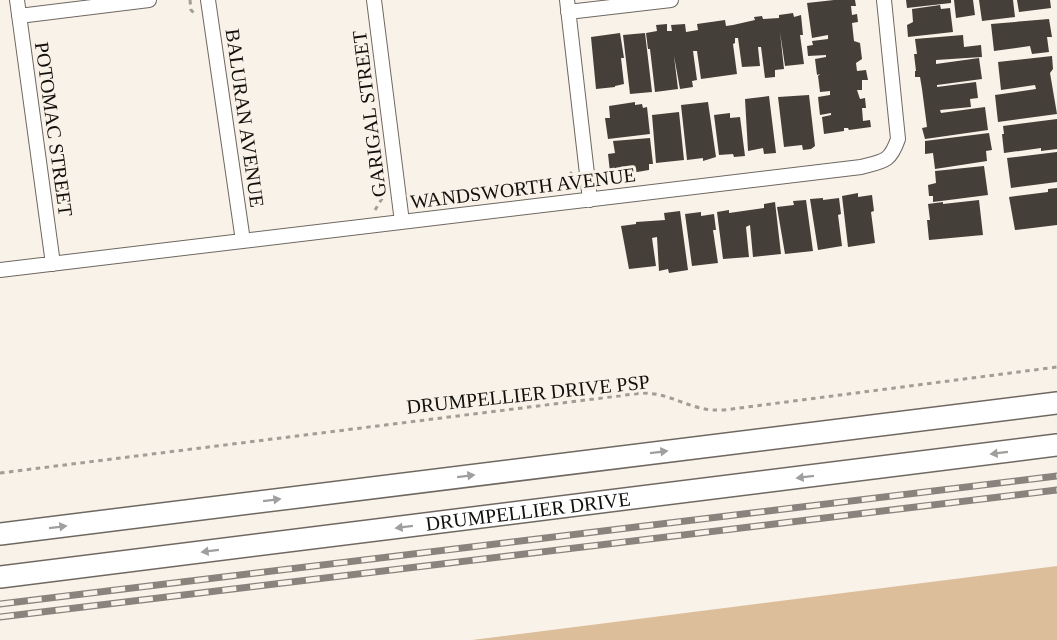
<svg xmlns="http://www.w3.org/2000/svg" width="1057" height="640" font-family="'Times New Roman',serif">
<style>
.green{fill:#dcbe9a}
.building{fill:#443f38}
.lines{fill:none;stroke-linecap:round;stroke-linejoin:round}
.street-casing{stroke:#6e6861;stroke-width:16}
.primary-casing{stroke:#6e6861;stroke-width:24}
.path{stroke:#a29d96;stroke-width:3;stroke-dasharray:4.5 4.5;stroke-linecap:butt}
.street{stroke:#fff;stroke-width:14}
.primary{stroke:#fff;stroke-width:21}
.rail-casing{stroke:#88837d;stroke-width:7}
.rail{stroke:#f9f2e9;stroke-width:4.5;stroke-dasharray:14;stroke-linecap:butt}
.oneway{fill:#a09f9e}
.labels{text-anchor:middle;stroke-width:6;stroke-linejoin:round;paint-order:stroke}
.street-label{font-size:20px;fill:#12100d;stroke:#f9f2e9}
</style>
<rect width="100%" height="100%" fill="#f9f2e9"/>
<path class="green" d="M1057,566v74h-585z"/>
<path class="building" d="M834,0h21l1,6h-5l1,9 5,-1 1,8 -6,1 2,18 6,2 2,16 -6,4 1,8 9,-1 2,10h-6v10h-5l3,9 5,-1 1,10h-4l1,13 7,-1 1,7 -22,3 -1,-2h-4v3l-20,3 -2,-17 9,-2v-2l-11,2 -2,-18 12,-2v-4l-10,1 -2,-16 2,-2 -3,1 -2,-16 11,-2v-2l-18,1 -1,-10 6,-1 -1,-4 16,-2v-4l-16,3 -5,-35z
M906,0h45v3l-44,5z
M954,0h19l2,15 -19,3z
M979,0h34l2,17 -33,4z
M1017,0h33l1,8 -32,4z
M940,5l1,4 9,-1 3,24 -45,5 -1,-12 6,-3 -1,-13z
M793,13l1,4 7,-2 2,20h-3l4,29 -19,2 -5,-34 4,37 -9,1v7l-10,1 -4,-31h-3l2,19 -18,1 -4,-29h-3v5l-2,1 4,30 -36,5 -4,-28h-4l4,29 -5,1 1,6 -13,2 -6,-33 4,33 -23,3 -5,-43h-2l-2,-16 11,-2 -1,-6 11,-1v7h5l-1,-6 14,-1 1,8 12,-2 -1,-6 28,-4 1,6 7,-1 22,-5 -1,-3 8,-1 1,3 16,-1v-3z
M1049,19l3,18h-5l2,15 -17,2 -2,-8 -36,5 -3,-27z
M620,33l4,25h-3l3,26 -9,2v1l-19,2 -5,-52z
M645,33l7,59 -22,2 -7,-59z
M963,35l1,12 17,-2 1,12 -46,3v4l43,-6 3,21 -45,6v2l39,-5 2,16 -8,1 1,8 -31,3 1,3 44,-6 3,23 -63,9 -3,-11 5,-1 -5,-38 -2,-12h-5v-6h1l-2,-17h3l-2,-15z
M1052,56l1,13 -3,4 7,41 -59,8 -3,-27 41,-6 -1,-4 -34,5 -3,-28z
M809,95l6,51 -4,3 -8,1 -1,-5 -18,2 -6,-50z
M769,96l7,57 -12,1 -1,-6 -15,3 -3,-52z
M635,102v3l7,-1 1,4 4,-1 3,27 -42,5 -3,-21h5l-1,-12z
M708,102l8,55 -13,4v-3l-16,2 -6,-55z
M679,112l5,48 -28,3 -4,-48z
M730,113v5l10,-1 5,39 -11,1 -1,-3 -14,1 -5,-40z
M1057,119v30l-16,2v-3l-37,5 -2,-19h2l-1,-8z
M989,133l3,17 -6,1 1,10 -52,8 -2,-16 -8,1v-13z
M650,138l3,26h-4v6l-30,5v-4l-9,1 -2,-18 7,-1 -2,-12z
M1057,152v30l-46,6 -4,-30z
M984,166l4,29 -55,7v-6h-4l-1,-11 8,-2 -1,-12z
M1057,188v37l-42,5 -6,-33 39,-5v-3z
M858,193v4l14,-2 2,16 -3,1 4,31 -27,4 -6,-51z
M823,198v2l16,-2 2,16 -3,1 4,31 -24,4 -8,-51z
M806,200l7,51 -28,3 -8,-47 17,-2 -1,-4z
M979,200l4,35 -54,5 -2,-20h3l-2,-16 15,-2v2z
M775,202l6,52 -28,3 -3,-32 -4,2 3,30 -26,2 -6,-47 12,-2v3l35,-5v-4z
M680,211l8,59 -19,3 -1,-4 -9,2 -2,-34 -5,1 4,28 -27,3 -8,-43 15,-2v-2l29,-2 -1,-7z
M701,212v4l13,-2 2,16h-3l5,33 -26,3 -7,-52z"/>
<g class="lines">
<defs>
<path id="street" d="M17,0l36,264
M208,0l35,241
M374,0l28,222
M567,0l23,200
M568,12l103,-12
M19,16l130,-16
M0,270l861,-103c23,-6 29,-5 37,-28l-14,-139"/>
<g id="primary">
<path d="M0,534l1057,-131"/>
<path id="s1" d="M0,577l1057,-132"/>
</g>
</defs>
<use href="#street" class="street-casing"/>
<use href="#primary" class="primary-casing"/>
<path class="path" d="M190,0l1,10 4,4
M560,188l12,-16
M375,210l8,-13
M0,473l642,-80c32,0 48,19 82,17l333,-43"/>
<use href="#street" class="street"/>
<use href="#primary" class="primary"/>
<defs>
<path id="rail" d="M0,604l1057,-128
M0,617l1057,-127"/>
</defs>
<use href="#rail" class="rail-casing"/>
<use href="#rail" class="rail"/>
</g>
<defs><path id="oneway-solid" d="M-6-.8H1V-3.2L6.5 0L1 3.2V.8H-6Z" transform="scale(1.5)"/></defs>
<g class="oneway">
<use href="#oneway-solid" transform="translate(659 452) rotate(-7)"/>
<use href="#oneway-solid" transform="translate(999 453) rotate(173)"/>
<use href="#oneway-solid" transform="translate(466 476) rotate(-7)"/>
<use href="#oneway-solid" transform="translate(805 477) rotate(173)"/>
<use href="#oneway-solid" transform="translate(272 500) rotate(-7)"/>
<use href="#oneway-solid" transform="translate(58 527) rotate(-7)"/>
<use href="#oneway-solid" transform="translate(404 527) rotate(173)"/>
<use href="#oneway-solid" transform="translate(210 551) rotate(173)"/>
</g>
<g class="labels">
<g class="street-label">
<text transform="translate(369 114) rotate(-97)" y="7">GARIGAL STREET</text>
<text transform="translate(245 118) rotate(82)" y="7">BALURAN AVENUE</text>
<text transform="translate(54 129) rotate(82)" y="7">POTOMAC STREET</text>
<text transform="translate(523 188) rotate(-7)" y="7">WANDSWORTH AVENUE</text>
<text transform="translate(528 394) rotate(-6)" y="7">DRUMPELLIER DRIVE PSP</text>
<text dy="7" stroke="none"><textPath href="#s1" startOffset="532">DRUMPELLIER DRIVE</textPath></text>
</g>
</g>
</svg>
